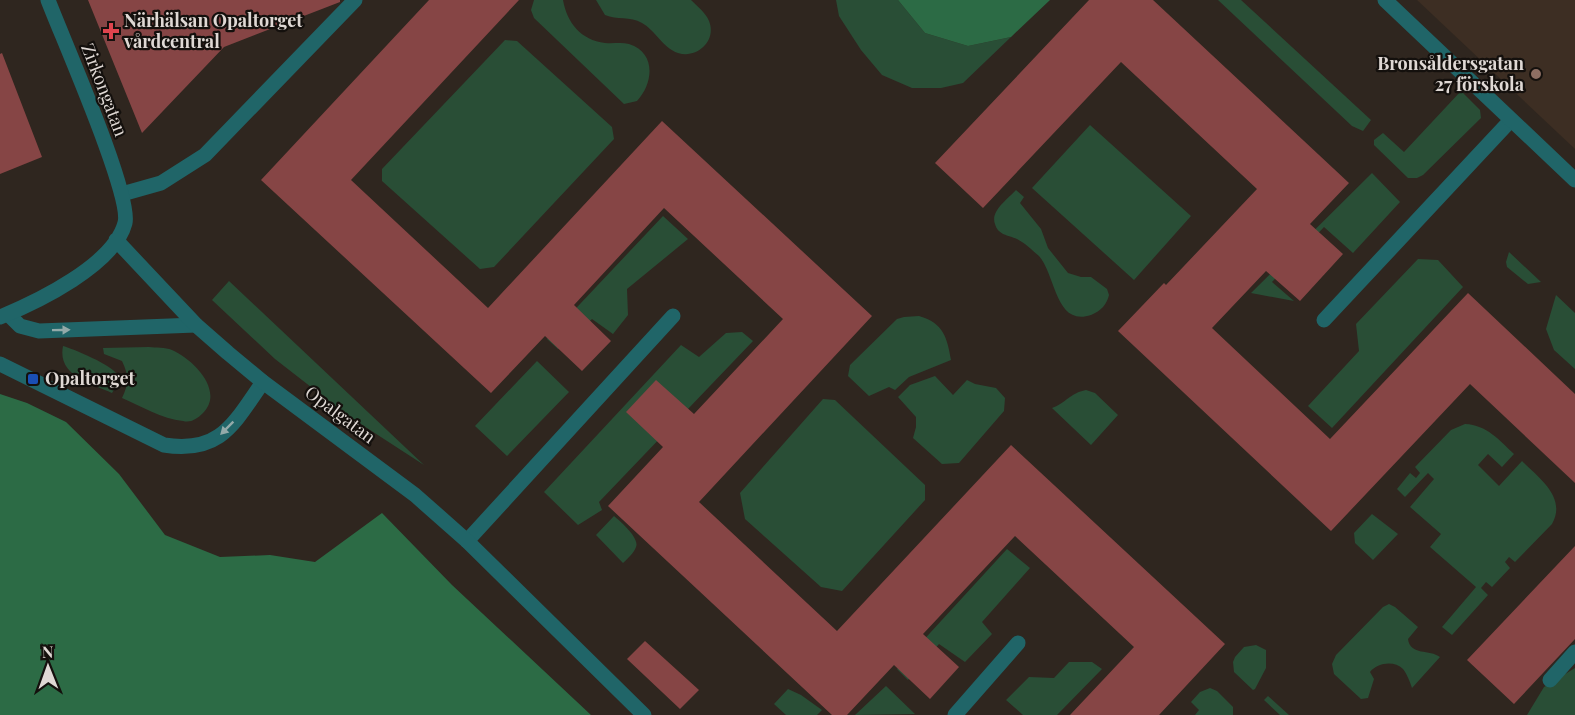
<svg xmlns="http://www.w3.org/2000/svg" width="1575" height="715" font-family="'Playfair Display',serif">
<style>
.built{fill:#3d2e23}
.green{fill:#294e36}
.forest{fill:#2c6b45}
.building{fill:#864545}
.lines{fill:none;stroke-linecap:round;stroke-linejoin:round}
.lane{stroke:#206568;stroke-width:15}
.street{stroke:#206568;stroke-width:15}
.oneway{fill:#93aaa9}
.health-dot{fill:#e0444e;stroke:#14100d;stroke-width:2}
.education-dot{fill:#8d6e63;stroke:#14100d;stroke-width:2}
.transit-dot{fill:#1a4fb4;stroke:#14100d;stroke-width:2}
.labels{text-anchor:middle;stroke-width:4.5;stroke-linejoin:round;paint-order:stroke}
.poi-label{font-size:18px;font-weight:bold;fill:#dfd8d4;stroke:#14100d;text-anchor:start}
.street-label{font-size:18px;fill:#dfd8d4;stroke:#14100d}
</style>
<rect width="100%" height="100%" fill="#2f261f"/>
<path class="built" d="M1417,0h158v149z"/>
<path class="green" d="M534,0h29c4,23 18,40 42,43 8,1 16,-1 24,1 28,9 24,40 8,57l-13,3 -90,-86 -3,-8z
M596,0h95c6,6 15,13 18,21 8,20 -12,38 -31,32 -15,-5 -23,-23 -36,-30 -12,-7 -25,-3 -37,-8z
M836,0h62l27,33 43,13 43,-9 -48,46 -22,5h-29l-30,-13 -21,-25 -22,-34z
M1218,0h23l130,120 -8,11 -11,-5z
M505,40l12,1 95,86 2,12 -120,128 -14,2 -98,-88v-12z
M1461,91l19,19 1,8 -58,57 -6,3h-9l-34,-33v-5l9,-7 21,19z
M1090,125l101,91 -57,64 -102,-92z
M1372,173l28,29 -47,51 -29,-26 -52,55 22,19 -43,-8z
M1016,190l8,7 -4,6 21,26 7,19 20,25 13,4h10l16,12 2,6c-2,9 -8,16 -18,20 -36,12 -35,-40 -52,-59 -7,-6 -14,-13 -22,-17 -9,-4 -19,-4 -22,-15 -5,-13 13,-25 21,-34z
M663,216l25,23 -61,50 1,26 -15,19 -21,-15 -34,30 -11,-10z
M1509,252l32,30 -13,2 -21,-17 -1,-5z
M1418,259l20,1 25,27 -131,141 -24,-22 51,-55 -3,-27z
M229,281l195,184 -77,-50 -72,-56 -63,-59z
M1556,295l19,18v56l-21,-19 -8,-21z
M919,316c25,7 28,22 32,44l-42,17 -14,13 -6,-3 -20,9 -21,-20 2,-11 47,-46 7,-2z
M742,332l11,9 -154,161 3,8 -24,15 -34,-33 137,-147 18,12 27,-24z
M63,346c8,2 52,20 54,29 2,6 -2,13 -5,18 -21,-10 -55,-17 -49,-47z
M149,347c7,1 16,0 23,3 21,9 53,41 31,63 -6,6 -12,10 -20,8 -21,-2 -42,-15 -61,-23 7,-15 7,-22 0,-37l-18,-7 -1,-6z
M537,361l32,31 -62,64 -32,-30z
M935,376l18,19 14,-15 8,4 21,4 9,10 -1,13 -45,52 -17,1 -29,-26 3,-11v-10l-18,-20 12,-12z
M1086,390l9,3 23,22 -27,30 -39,-37c14,-5 18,-15 34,-18z
M823,399l12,1 90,85v15l-83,91 -21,-4 -76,-68 -5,-26z
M1465,424c22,1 34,16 49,30l-12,13 -14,-13 -10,11 21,21 23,-25c17,17 45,36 30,63l-37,38 -6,-5 -4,5 5,6 -18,19 -6,-5 -5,6 7,7 -36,40 -10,-8 34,-40 -46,-40 11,-13 -31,-27 24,-28 -6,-6 -23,24 -8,-8 13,-16 6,5 4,-5 -5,-6 36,-37z
M1372,514l26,20 -25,26 -18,-17 -1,-10z
M614,516c6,5 26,22 22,31 -2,6 -9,12 -13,16l-27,-28z
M1007,549l23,19 -48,54 10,12 -27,28 -26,-18 -31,36 -11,-11z
M1389,604l6,3 23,20 -10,12c2,17 22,10 32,18l-28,31c-2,-6 -5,-14 -9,-19 -9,-9 -26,-6 -33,3l4,7 -6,19 -7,1 -27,-25 -2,-10 4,-9 47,-48z
M1256,645l10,5v18l-11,21 -2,1 -19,-18 -1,-10 2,-5 9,-10z
M1069,662h23l10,7 -45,46h-34l-17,-15 23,-23 25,1z
M1575,668v47h-48l17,-28z
M886,686l29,28 -60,1z
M1210,688l7,3 16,16v8h-38l4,-5 -8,-8 9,-10z
M788,689l13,6 21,15 -5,5h-31l-12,-11z
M1268,696l21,19h-9l-16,-15z"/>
<path class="forest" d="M898,0h152l-39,37 -43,9 -43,-13z
M0,394l27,9 39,19 53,52 46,61 55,22 50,-2 45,7 67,-49 70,72 139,130h-591z"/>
<path class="building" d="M88,0h252v2l-116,45 -82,86z
M429,0h90l-168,180 137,128 174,-187 210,195 -173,186 138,129 174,-186 214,199 -66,71h-89l64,-68 -119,-111 -92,98 36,33 -29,32 -36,-34 -47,50h-15l-224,-209 55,-59 -37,-35 30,-32 38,34 89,-95 -119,-111 -90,97 37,36 -29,30 -37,-35 -54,57 -230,-213z
M1089,0h64l196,183 -39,41 33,30 -43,47 -34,-30 -54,57 118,111 138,-146 107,101v89l-105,-99 -139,147 -213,-200 46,-48 2,2 91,-96 -136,-127 -138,146 -48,-45z
M2,53l40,104 -42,17v-120z
M1575,546v93l-61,65 -47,-44z
M645,641l54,49 -19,19 -53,-50z"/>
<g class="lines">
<path class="lane" d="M122,194l39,-11 44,-28 150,-155
M8,314l12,12 19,5 157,-6
M1324,320l186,-199
M0,364l164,81c57,9 70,-22 99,-63
M467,541l206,-225
M1550,680l25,-28
M955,715l63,-72"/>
<path class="street" d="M1385,0l190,180
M116,240l80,85 32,28 35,29 152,113 52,46 177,174
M0,317c37,-15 114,-52 125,-94 7,-28 -63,-186 -77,-223"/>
</g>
<defs><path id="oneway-solid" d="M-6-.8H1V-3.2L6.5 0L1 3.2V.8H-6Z" transform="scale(1.5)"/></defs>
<g class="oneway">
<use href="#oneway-solid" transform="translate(61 330) rotate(-1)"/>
<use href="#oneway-solid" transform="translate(227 428) rotate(135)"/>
</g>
<path class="health-dot" d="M108 22h6v6h6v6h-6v6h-6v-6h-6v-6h6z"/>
<circle class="education-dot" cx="1536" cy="74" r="6"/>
<rect class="transit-dot" x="27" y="373" width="12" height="12" rx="3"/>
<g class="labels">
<g class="poi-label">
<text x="124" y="27">Närhälsan Opaltorget<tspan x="124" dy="21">vårdcentral</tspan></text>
<text x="1524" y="70" text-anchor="end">Bronsåldersgatan<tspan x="1524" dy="21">27 förskola</tspan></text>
<text x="45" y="385">Opaltorget</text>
</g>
<g class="street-label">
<text transform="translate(104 90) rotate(69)" y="6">Zirkongatan</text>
<text transform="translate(340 415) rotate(37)" y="6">Opalgatan</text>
</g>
</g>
<g transform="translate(48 667) rotate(359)" stroke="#14100d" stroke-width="4.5" paint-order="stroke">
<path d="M0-4.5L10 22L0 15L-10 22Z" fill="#dfd8d4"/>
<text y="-9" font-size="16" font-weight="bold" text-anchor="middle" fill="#dfd8d4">N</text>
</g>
</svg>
